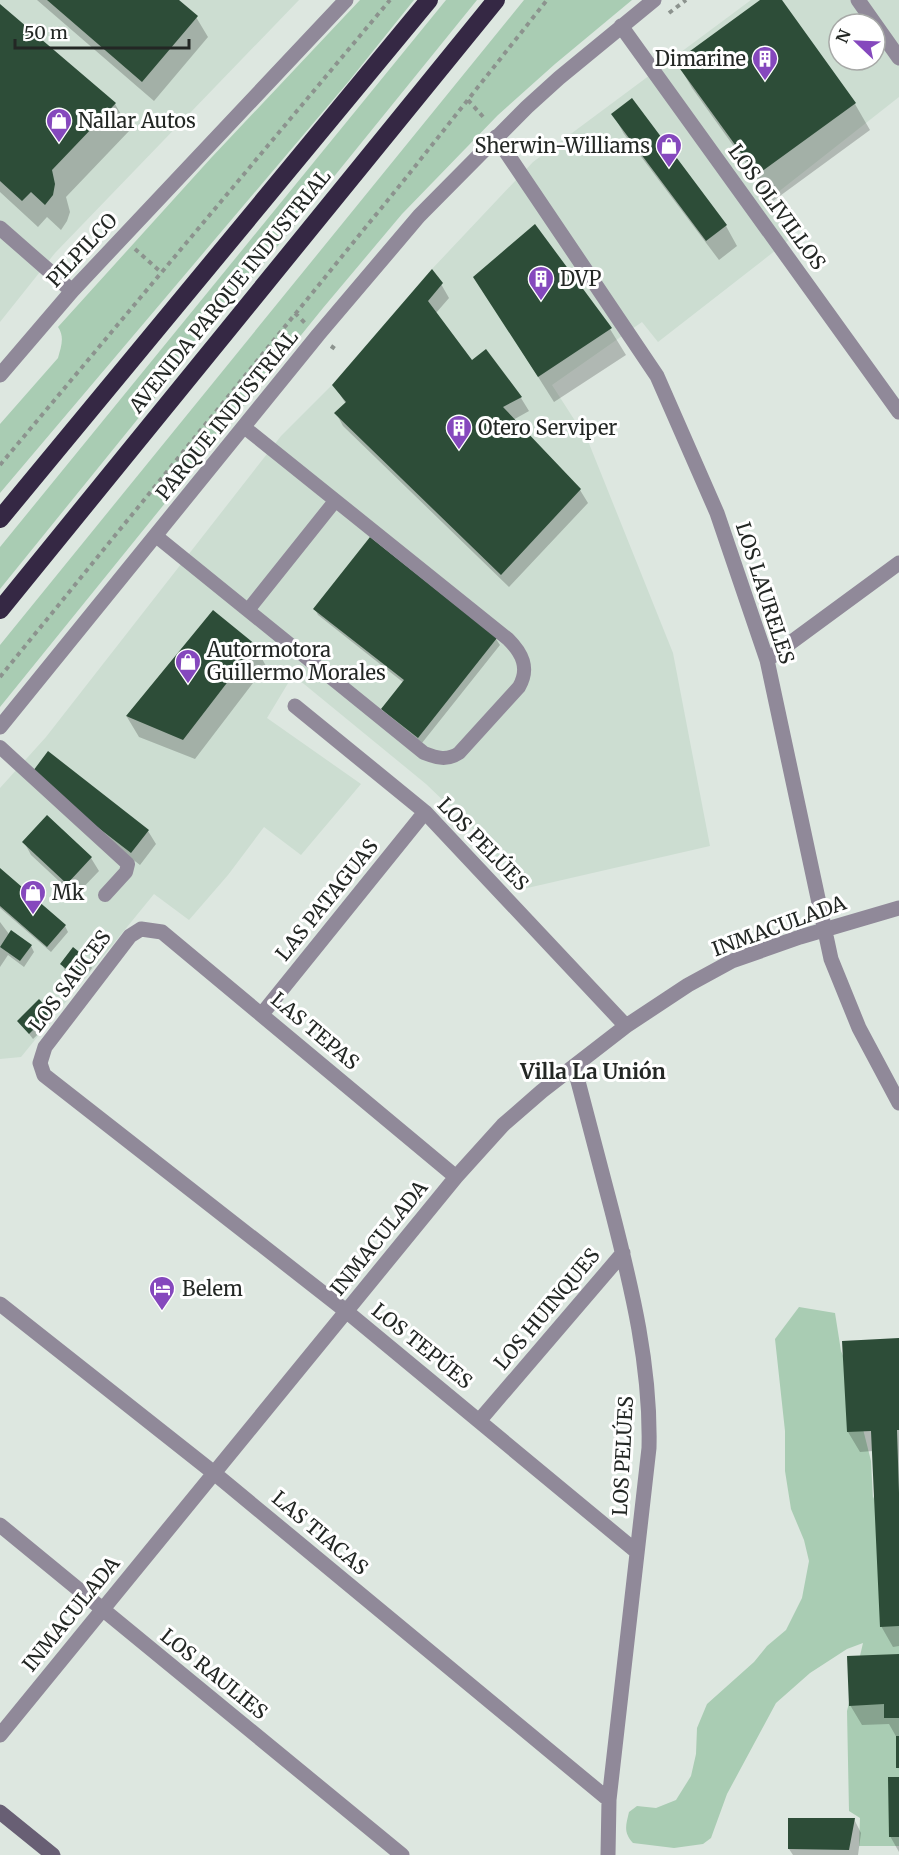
<svg xmlns="http://www.w3.org/2000/svg" width="899" height="1855" font-family="Merriweather,serif">
<style>
.built{fill:#ccddd1;fill-rule:evenodd}
.green{fill:#a9ccb3}
.shadow{fill:#0003}
.building{fill:#2d4d38}
.lines{fill:none;stroke-linecap:round;stroke-linejoin:round}
.path{stroke:#8c938e;stroke-width:4;stroke-dasharray:4.5 4.5;stroke-linecap:butt}
.lane{stroke:#908999;stroke-width:14}
.street{stroke:#908999;stroke-width:15}
.secondary{stroke:#685f74;stroke-width:15}
.highway{stroke:#352844;stroke-width:18}
.labels{text-anchor:middle;stroke-width:6;stroke-linejoin:round;paint-order:stroke}
.poi-label{font-size:20px;fill:#232724;stroke:#fff;text-anchor:start}
.street-label{font-size:20px;fill:#232724;stroke:#fff}
.neighbourhood-label{font-size:21px;font-weight:bold;fill:#232724;stroke:#fff}
</style>
<rect width="100%" height="100%" fill="#dde7e0"/>
<path class="built" d="M0,0h299l-244,253 -55,69z
M751,0h148v97l-131,103 26,36 -136,106 -16,-20 -90,63 36,56 85,212 37,193 -187,43 -49,-59 -48,-46 -133,-109 -26,43 94,66 -60,71 -37,-28 -36,48 -39,45 -35,-26 -133,163 -21,2v-271l46,-51 235,-301 51,-51 100,-116 101,-107zM839,24h36v36h-36z"/>
<path class="green" d="M360,0h54l-65,81 -349,412v-69l58,-66c3,-11 7,-21 0,-31l153,-169z
M446,0h31l-477,589v-42z
M524,0h108l-77,64 -57,51 -96,99 -79,94 -323,399v-62z
M799,1307l36,6 6,38 14,34 5,32 11,44 2,38 1,-3 25,-3v353h-40l1,-28 -11,-7 -2,-100 16,-68 -16,6 -37,24 -34,30 -49,91 -16,44 -8,6 -29,4 -41,-5c-10,-11 -7,-18 -4,-31l8,-6 19,2 20,-8 15,-24 5,-22 1,-26 10,-24 47,-42 13,-16 19,-16 16,-32 7,-37 -5,-21 -13,-31 -6,-38v-40l-10,-92z"/>
<path class="shadow" d="M37,0h140l19,17 12,20 -54,64z
M762,0h18l75,104 15,26 -97,71 -81,-113 -15,-26z
M0,6l115,98 15,26 -64,67 4,15 -3,9 -6,9 -14,-13 -9,10 -38,-35z
M613,114l113,112 11,20 -18,14 -95,-126z
M475,277l135,52 16,26 -72,47z
M441,284l8,14 -13,15 36,49 13,-11 36,47 8,13 -16,9 67,70 8,13 -79,84 -166,-161 -7,-13 10,-9 -12,-19z
M315,609l181,30 4,6 -78,98 -36,-28 -3,-6 21,-26 -86,-68z
M213,612l42,34 11,20 -71,93 -56,-22 -12,-20z
M40,788l108,43 8,13 -16,21z
M24,842l67,16 8,13 -24,25 -44,-41z
M0,870l65,56 3,6 -17,20 -51,-44z
M0,922l9,12 22,12 3,6 -10,15 -16,-12 -8,12z
M73,949l15,12 4,7 -12,15 -15,-12 -3,-7z
M50,1013l4,6 -21,20 -14,-18z
M899,1339v307l-6,1 -12,-21 -8,-175 -13,1 -12,-20z
M899,1656v114l-2,-32 -8,-14 -27,1 -12,-20z
M899,1779v73l-9,-16z
M854,1819l7,14 -3,22h-65l-4,-6z"/>
<path class="building" d="M47,0h132l19,16 -56,66z
M760,0h22l74,103 -99,72 -82,-113z
M0,4l116,99 -64,67 3,14 -2,11 -8,10 -14,-13 -9,9 -22,-20z
M632,98l95,127 -21,16 -95,-127z
M535,224l77,104 -74,49 -65,-100z
M432,269l11,14 -15,18 44,59 14,-11 36,48 -19,10 78,82 -80,86 -167,-162 12,-11 -14,-17z
M370,537l127,101 -79,100 -37,-29 23,-29 -91,-71z
M213,610l43,35 -73,95 -57,-24z
M48,751l101,79 -18,23 -101,-78z
M47,815l45,42 -25,27 -45,-42z
M0,868l66,57 -19,22 -47,-41z
M11,930l21,15 -12,16 -20,-14z
M73,947l16,13 -13,17 -16,-13z
M39,999l12,13 -22,22 -12,-13z
M899,1338v92h-2l2,63v133l-19,1 -9,-196 -24,1 -5,-91z
M899,1654v64h-15v-14l-35,2 -2,-50z
M896,1736h3v32h-3z
M888,1777h11v60h-10z
M788,1818h67l-6,32 -61,-1z"/>
<g class="lines">
<path class="path" d="M669,13l17,-13
M468,100l17,19
M135,249l27,24
M295,313l10,10
M331,346l7,5
M0,465l390,-465
M0,677l409,-503 138,-174"/>
<path class="lane" d="M156,536l268,217c13,5 23,8 35,0l60,-66c11,-19 3,-34 -11,-48l-264,-212
M248,610l87,-109
M0,747l128,117 -2,8 -21,23"/>
<path class="street" d="M858,0l41,58
M621,26l278,386
M496,137l161,239 60,137 50,147 64,299 28,69 40,75
M0,228l72,63
M0,375l72,-84 274,-291
M767,660l132,-97
M295,706l130,106 201,214
M0,727l318,-392 101,-119 108,-109 32,-29 95,-78
M262,1014l163,-202
M574,1066c13,48 25,97 38,145 20,78 39,156 37,237l-40,352 -1,55
M456,1177l-294,-245 -21,-3 -11,7 -85,111 -5,16 4,12 302,236 291,241
M0,1304l214,169 395,327
M479,1421l144,-168
M0,1525l402,330
M0,1735l456,-558 47,-52 39,-34 84,-65 62,-41 44,-24 68,-24 99,-29"/>
<path class="secondary" d="M0,1812l53,43"/>
<path class="highway" d="M0,519l429,-519
M0,610l496,-610"/>
</g>
<defs>
<symbol id="building-pin" viewBox="-11 -11 22 30"><path d="M0 17L-7.5 6A9.5 9.5 0 1 1 7.5 6Z" fill="#8548bd" stroke="#fff"/><path d="M-4-6H4V6H1V3H-1V6H-4ZM-2.5-4.3h1.7v1.8h-1.7ZM.8-4.3h1.7v1.8H.8ZM-2.5-1h1.7V.8h-1.7ZM.8-1h1.7V.8H.8Z" fill="#fff"/></symbol>
<symbol id="shop-pin" viewBox="-11 -11 22 30"><path d="M0 17L-7.5 6A9.5 9.5 0 1 1 7.5 6Z" fill="#8548bd" stroke="#fff"/><path d="M-5-2.5h2.3a2.7 3.5 0 0 1 5.4 0H5L5.5 6h-11ZM-1.5-2.5h3a1.5 2.3 0 0 0-3 0Z" fill="#fff"/></symbol>
<symbol id="hotel-pin" viewBox="-11 -11 22 30"><path d="M0 17L-7.5 6A9.5 9.5 0 1 1 7.5 6Z" fill="#8548bd" stroke="#fff"/><path d="M-6-4.5h1.5V1H6V5H4.5V3h-9V5H-6ZM-4 0a1.8 1.8 0 1 1 3.6 0ZM.5 0V-2.5h3Q6-2.5 6 0Z" fill="#fff"/></symbol>
</defs>
<g fill-rule="evenodd">
<use href="#building-pin" x="750" y="44" width="30" height="40"/>
<use href="#shop-pin" x="44" y="106" width="30" height="40"/>
<use href="#shop-pin" x="654" y="131" width="30" height="40"/>
<use href="#building-pin" x="526" y="264" width="30" height="40"/>
<use href="#building-pin" x="444" y="413" width="30" height="40"/>
<use href="#shop-pin" x="173" y="647" width="30" height="40"/>
<use href="#shop-pin" x="18" y="878" width="30" height="40"/>
<use href="#hotel-pin" x="147" y="1274" width="30" height="40"/>
</g>
<g class="labels">
<g class="poi-label">
<text x="746" y="66" text-anchor="end">Dimarine</text>
<text x="78" y="128">Nallar Autos</text>
<text x="650" y="153" text-anchor="end">Sherwin-Williams</text>
<text x="560" y="286">DVP</text>
<text x="478" y="435">Otero Serviper</text>
<text x="207" y="657">Autormotora<tspan x="207" dy="23">Guillermo Morales</tspan></text>
<text x="52" y="900">Mk</text>
<text x="182" y="1296">Belem</text>
</g>
<g class="street-label">
<text transform="translate(777 207) rotate(54)" y="7">LOS OLIVILLOS</text>
<text transform="translate(82 250) rotate(-47)" y="7">PILPILCO</text>
<text transform="translate(230 291) rotate(-51)" y="7">AVENIDA PARQUE INDUSTRIAL</text>
<text transform="translate(227 415) rotate(-51)" y="7">PARQUE INDUSTRIAL</text>
<text transform="translate(765 593) rotate(72)" y="7">LOS LAURELES</text>
<text transform="translate(483 844) rotate(46)" y="7">LOS PELÚES</text>
<text transform="translate(327 900) rotate(-51)" y="7">LAS PATAGUAS</text>
<text transform="translate(779 926) rotate(-20)" y="7">INMACULADA</text>
<text transform="translate(70 981) rotate(-53)" y="7">LOS SAUCES</text>
<text transform="translate(315 1031) rotate(40)" y="7">LAS TEPAS</text>
<text transform="translate(379 1238) rotate(-51)" y="7">INMACULADA</text>
<text transform="translate(547 1309) rotate(-50)" y="7">LOS HUINQUES</text>
<text transform="translate(422 1346) rotate(39)" y="7">LOS TEPÚES</text>
<text transform="translate(623 1456) rotate(-87)" y="7">LOS PELÚES</text>
<text transform="translate(320 1533) rotate(40)" y="7">LAS TIACAS</text>
<text transform="translate(71 1614) rotate(-51)" y="7">INMACULADA</text>
<text transform="translate(214 1674) rotate(39)" y="7">LOS RAULIES</text>
</g>
<g class="neighbourhood-label">
<text x="593" y="1079">Villa La Unión</text>
</g>
</g>
<g transform="translate(857 42) rotate(293)"><circle r="28" fill="#ffffff" stroke="#a7a9a7" stroke-width="1.5"/>
<path d="M0-4.5L10 22L0 15L-10 22Z" fill="#8548bd"/>
<text y="-9" font-size="16" font-weight="bold" text-anchor="middle" fill="#232724">N</text>
</g>
<path d="M15 39v9h174v-9" fill="none" stroke="#232724" stroke-width="3"/>
<text x="24" y="39" font-size="18" fill="#232724" stroke="#ffffff" stroke-width="4.5" paint-order="stroke">50 m</text>
</svg>
